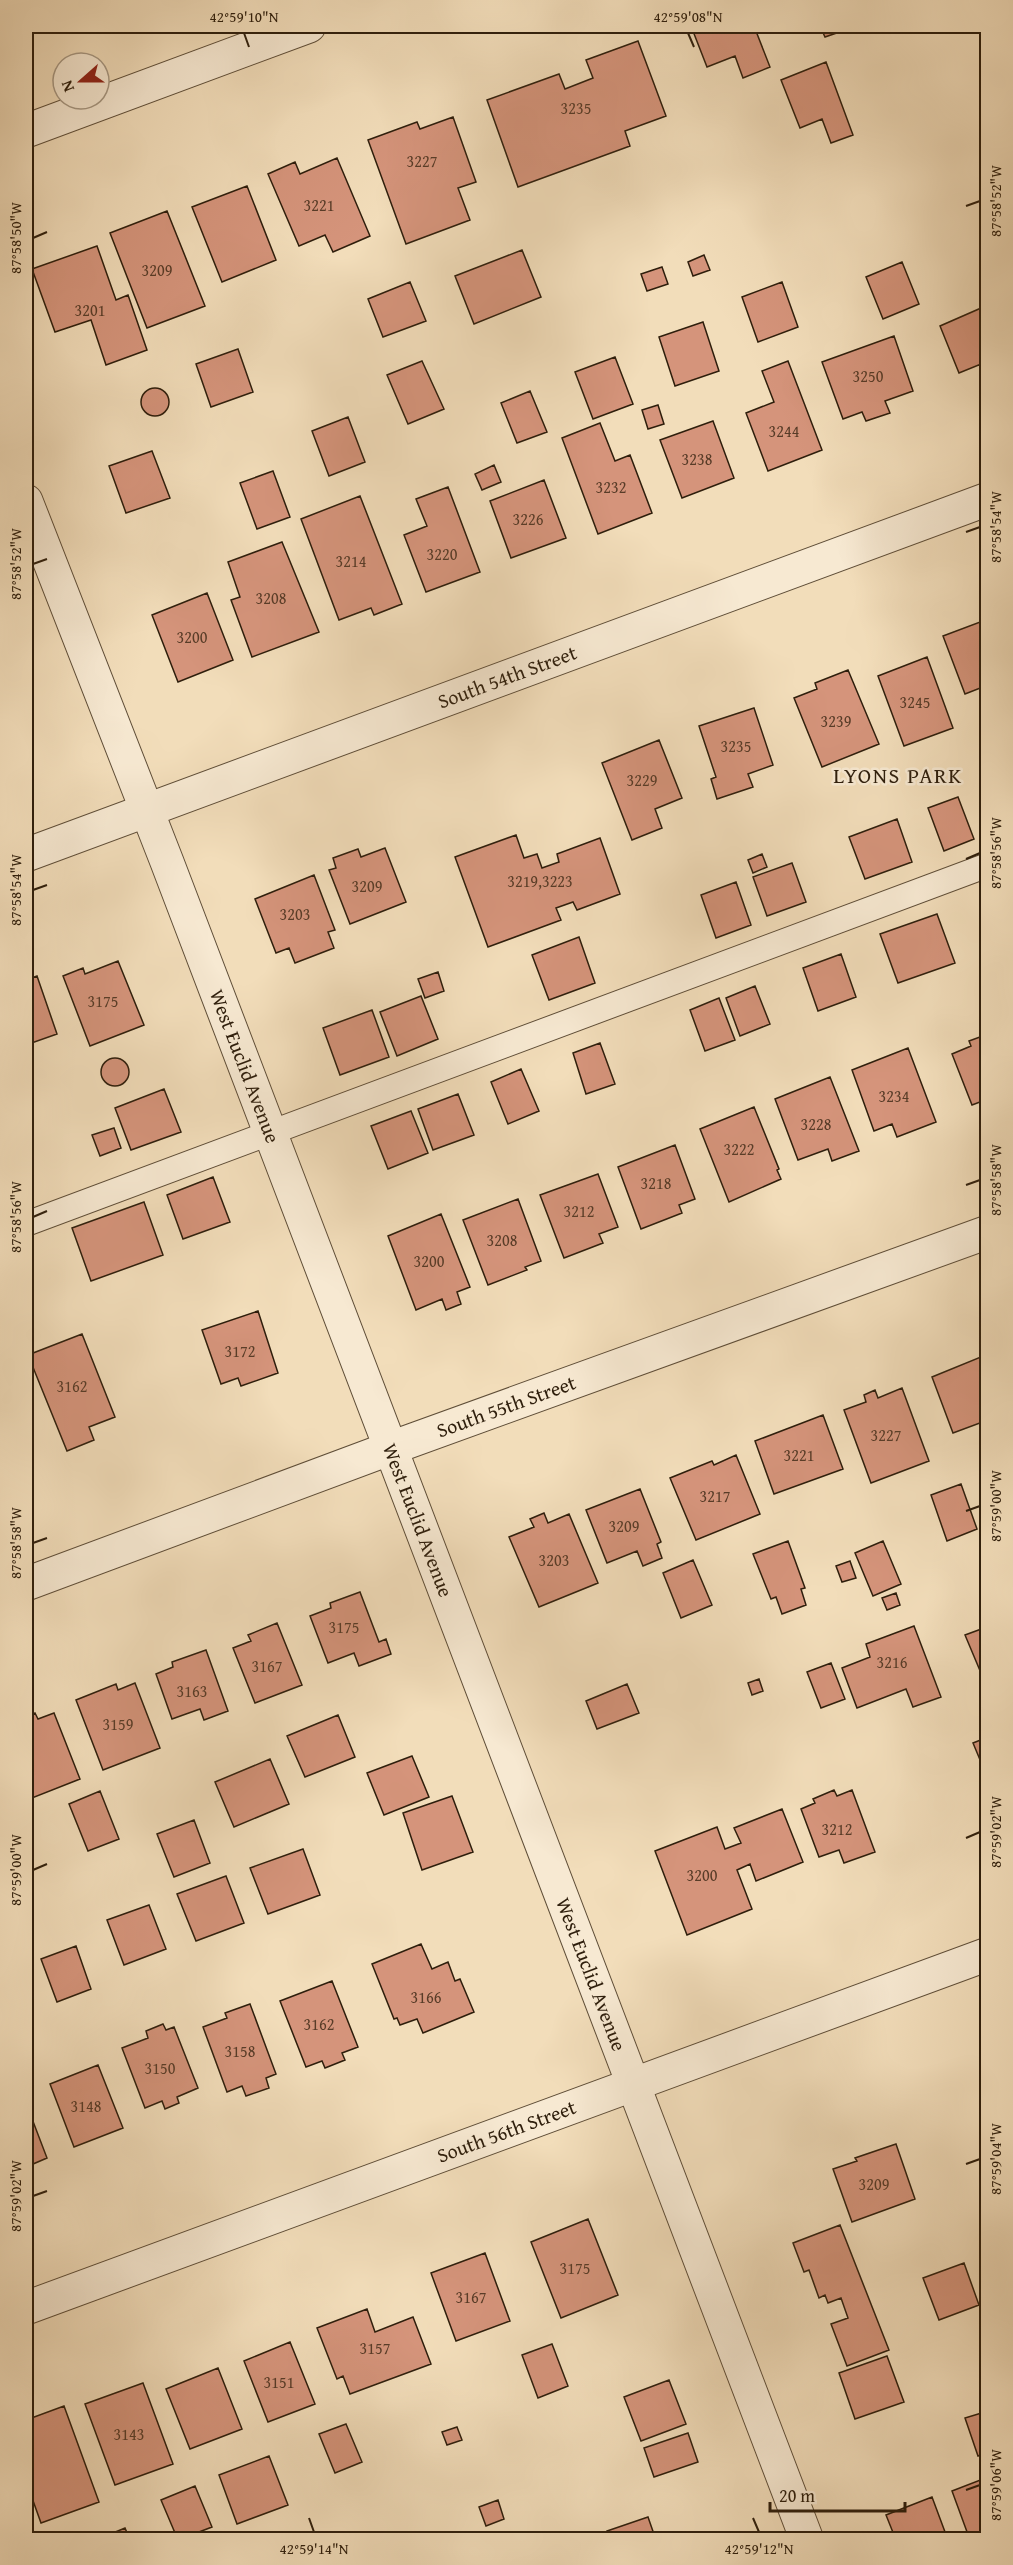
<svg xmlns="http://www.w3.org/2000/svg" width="1013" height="2565" font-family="'Gentium Book Plus',serif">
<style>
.building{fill:#d5947b;stroke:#2e1e0c;stroke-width:1.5}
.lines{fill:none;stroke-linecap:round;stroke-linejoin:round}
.lane-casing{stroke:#5f4e38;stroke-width:26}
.street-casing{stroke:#5f4e38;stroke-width:35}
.lane{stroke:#f7e9d2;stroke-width:24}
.street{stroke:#f7e9d2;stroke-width:33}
.ticks{fill:none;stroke:#2e1e0c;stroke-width:2}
.labels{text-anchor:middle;stroke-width:5;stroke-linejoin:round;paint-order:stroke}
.number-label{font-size:16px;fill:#583c28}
.street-label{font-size:20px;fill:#2e1e0c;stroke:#f7e9d2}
.quarter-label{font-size:22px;letter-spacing:1.5px;fill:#2e1e0c;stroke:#f7e9d2}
.neatline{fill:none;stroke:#2e1e0c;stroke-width:2}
.ticks-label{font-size:15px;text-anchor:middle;fill:#2e1e0c}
</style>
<rect width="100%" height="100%" fill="#f2ddba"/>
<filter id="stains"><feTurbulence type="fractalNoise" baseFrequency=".00333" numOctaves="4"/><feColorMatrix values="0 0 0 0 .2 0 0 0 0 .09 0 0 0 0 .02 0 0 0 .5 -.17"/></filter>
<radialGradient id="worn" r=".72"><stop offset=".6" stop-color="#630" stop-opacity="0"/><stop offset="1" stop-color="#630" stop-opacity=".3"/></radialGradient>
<path class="building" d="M691,26h63l16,41 -27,11 -8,-22 -28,11z
M820,26h37l-32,11z
M638,41l28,75 -41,15 5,15 -112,41 -31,-87 72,-26 6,15 28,-11 -7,-18z
M826,62l27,73 -22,8 -9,-24 -22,9 -19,-48z
M453,117l23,65 -18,6 12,32 -64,24 -38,-104 49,-18 3,7z
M337,158l33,78 -37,16 -8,-17 -26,11 -31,-72 27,-12 5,12z
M247,186l29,74 -54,22 -30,-75z
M167,211l38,95 -58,22 -37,-95z
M97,246l19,54 12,-5 19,55 -41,15 -15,-45 -36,12 -23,-63z
M522,250l19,47 -67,27 -19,-48z
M704,255l6,15 -17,6 -5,-14z
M902,262l17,42 -36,15 -17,-42z
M662,267l6,17 -21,7 -6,-17z
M410,282l16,39 -43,16 -15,-38z
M782,282l16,45 -40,15 -16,-45z
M988,305v67l-4,1 -3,-9 -22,9 -19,-47z
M703,322l16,49 -44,15 -16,-49z
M894,336l19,55 -28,10 5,12 -24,8 -4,-9 -19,7 -21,-57z
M238,349l15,43 -42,15 -15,-43z
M615,357l18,47 -40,15 -18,-47z
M422,361l22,48 -36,15 -21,-49z
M788,361l34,89 -54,21 -22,-58 28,-11 -12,-31z
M141 402a14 14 0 1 1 28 0a14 14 0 1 1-28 0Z
M530,391l17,41 -30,11 -16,-40z
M658,405l6,19 -16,5 -6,-19z
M348,417l17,45 -36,14 -17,-45z
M713,421l21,57 -52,20 -22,-58z
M600,423l15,38 15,-6 22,58 -54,21 -36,-96z
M152,451l18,47 -44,15 -17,-47z
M494,465l7,17 -19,8 -7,-16z
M273,471l17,46 -33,12 -17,-46z
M544,480l22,58 -55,20 -21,-57z
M448,487l32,85 -54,20 -22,-57 23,-9 -11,-27z
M360,496l42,108 -28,11 -3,-7 -32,12 -38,-101z
M282,542l37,90 -67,25 -21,-57 9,-3 -12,-35z
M207,593l26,67 -55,22 -26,-67z
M988,619v66l-23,9 -22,-58z
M927,657l26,71 -49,18 -26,-70z
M848,670l31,74 -57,23 -28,-69 23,-9 -2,-6z
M754,708l19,57 -25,9 5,13 -36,12 -6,-20 5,-2 -17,-51z
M659,740l23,58 -27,11 7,19 -30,12 -30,-77z
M958,797l16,42 -30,12 -16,-43z
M897,819l15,43 -47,17 -16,-42z
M516,835l8,23 13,-4 5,14 17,-6 -2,-8 43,-16 20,56 -43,16 -4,-8 -17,6 5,12 -73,27 -33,-90z
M385,848l21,54 -56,22 -21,-54 7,-2 -3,-10 25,-9 3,8z
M762,854l5,13 -14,6 -5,-13z
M792,863l14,39 -39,14 -14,-39z
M314,875l21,55 -7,2 6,16 -39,15 -6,-15 -13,5 -21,-54z
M736,882l15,43 -35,13 -15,-43z
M937,914l18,49 -57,20 -18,-49z
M579,937l16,46 -46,17 -17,-45z
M841,954l15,43 -38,14 -15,-43z
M118,961l26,64 -54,21 -27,-70 20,-8 2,6z
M438,972l6,19 -19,7 -7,-19z
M37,976l20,58 -31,11v-65z
M755,986l15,38 -30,12 -14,-38z
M421,996l17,43 -41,17 -17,-44z
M719,998l16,42 -30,11 -15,-41z
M372,1010l17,47 -49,18 -17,-47z
M988,1034v65l-16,6 -20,-51 19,-8 -2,-5z
M600,1043l15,41 -29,10 -13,-41z
M908,1048l28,74 -39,15 -5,-13 -18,7 -22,-61z
M101 1072a14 14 0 1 1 28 0a14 14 0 1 1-28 0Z
M521,1069l18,42 -31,13 -17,-42z
M830,1077l29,74 -27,10 -4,-12 -30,11 -23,-61z
M164,1089l17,43 -50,18 -16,-42z
M458,1094l16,41 -41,15 -15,-41z
M754,1107l25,62 -2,1 4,9 -52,23 -29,-73z
M411,1111l17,42 -40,16 -17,-43z
M114,1128l7,20 -21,8 -8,-21z
M675,1145l20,54 -16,6 3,8 -41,16 -23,-62z
M598,1174l20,53 -19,7 4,9 -39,15 -24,-63z
M213,1177l17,45 -47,17 -16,-44z
M518,1199l23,62 -16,6 2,3 -39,15 -25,-65z
M144,1202l19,53 -72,26 -19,-53z
M441,1214l29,73 -13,5 4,12 -15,6 -4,-11 -26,11 -28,-74z
M258,1311l20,62 -37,13 -3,-8 -17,6 -19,-54z
M82,1334l33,83 -26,10 5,13 -27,11 -39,-96z
M988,1354v66l-35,13 -21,-56z
M902,1388l27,73 -58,22 -27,-73 22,-8 -2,-7 11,-5 3,8z
M823,1415l20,54 -69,25 -19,-53z
M736,1455l24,59 -64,26 -26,-62 42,-17 2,4z
M961,1484l16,45 -30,12 -16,-46z
M640,1489l21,53 -4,2 5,14 -19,8 -6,-15 -30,12 -21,-53z
M544,1513l4,10 21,-9 29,69 -59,24 -30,-70 25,-10 -4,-8z
M788,1541l17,47 -4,1 5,16 -24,9 -6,-17 -5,2 -18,-45z
M883,1541l18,43 -28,12 -18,-43z
M693,1560l19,45 -31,13 -18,-45z
M850,1561l6,17 -14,4 -6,-16z
M360,1592l19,50 7,-3 5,15 -32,12 -5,-13 -26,10 -18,-47 21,-8 -1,-5z
M896,1593l4,12 -13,5 -5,-12z
M277,1623l25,62 -47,18 -22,-55 18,-7 -3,-6z
M988,1623v47l-7,3 -16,-38 19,-7 -1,-3z
M914,1626l27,71 -28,10 -7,-18 -49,19 -15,-40 28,-11 -4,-13z
M206,1650l22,61 -24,9 -4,-11 -28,10 -16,-45 17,-7 -1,-5z
M831,1663l14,36 -24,9 -14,-36z
M759,1679l4,12 -11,4 -4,-12z
M135,1683l25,65 -57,22 -27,-70 40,-16 2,6z
M627,1684l12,29 -42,16 -11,-28z
M35,1713l3,6 16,-6 26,66 -53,21 -1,-83z
M338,1715l17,42 -50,20 -18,-41z
M988,1737v42l-15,-36z
M412,1756l17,41 -45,18 -17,-42z
M270,1759l19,45 -55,23 -19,-45z
M834,1790l3,6 15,-6 23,62 -31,11 -5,-13 -20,7 -18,-48 14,-6 -2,-4z
M100,1791l19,48 -31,12 -19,-47z
M452,1796l21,56 -51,18 -19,-57z
M782,1809l21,53 -47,19 -6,-17 -13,6 15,39 -65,26 -32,-84 62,-24 8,22 16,-6 -7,-15z
M194,1820l16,43 -36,14 -17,-43z
M303,1849l17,46 -52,19 -18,-46z
M226,1876l18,47 -48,18 -19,-47z
M149,1905l17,44 -42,16 -17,-45z
M421,1944l11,25 16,-7 7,19 5,-2 14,33 -51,21 -6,-14 -17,6 -3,-7 -3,1 -22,-55z
M76,1946l15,43 -34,13 -16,-43z
M332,1981l26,66 -16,6 3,7 -20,8 -3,-7 -16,6 -26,-66z
M250,2004l26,70 -10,4 3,10 -23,8 -4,-10 -15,6 -24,-65 24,-9 -2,-5z
M163,2024l3,6 8,-3 24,61 -21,9 2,6 -14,6 -3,-8 -17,7 -23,-60 26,-10 -2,-7z
M98,2065l25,63 -49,19 -24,-63z
M26,2103l21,55 -21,9z
M896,2144l19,55 -63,23 -19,-53 24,-8 -2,-3z
M588,2219l30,76 -57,23 -30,-76z
M840,2225l49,125 -42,16 -16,-42 17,-6 -7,-20 -13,5 -3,-8 -6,3 -10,-28 -5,2 -11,-29z
M485,2253l25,68 -54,20 -25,-68z
M964,2263l15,42 -40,15 -16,-42z
M367,2309l8,23 38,-15 18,47 -81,30 -7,-18 -6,3 -20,-51z
M290,2342l25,62 -47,18 -24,-61z
M552,2344l16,42 -30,12 -16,-43z
M887,2356l17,46 -49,17 -16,-46z
M218,2368l24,61 -52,20 -24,-60z
M669,2380l17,44 -45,17 -17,-44z
M143,2383l30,81 -58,21 -30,-81z
M64,2406l35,96 -58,21 -15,-42v-61z
M988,2411v42l-10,3 -13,-38z
M346,2424l16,38 -27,11 -16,-39z
M457,2427l5,13 -15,5 -5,-13z
M688,2433l10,29 -44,15 -10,-29z
M269,2456l19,49 -51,19 -18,-49z
M988,2477v63h-18l-18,-49z
M195,2486l17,41 -34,13 -17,-40z
M932,2497l16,43h-52l-10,-25z
M498,2500l6,19 -18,7 -7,-19z
M648,2517l8,23h-46l-3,-9z
M125,2528l5,12h-34z
M565,2534l2,6h-16z"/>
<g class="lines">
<defs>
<path id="lane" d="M26,1224l962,-359"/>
<g id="street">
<path d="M26,131l283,-105"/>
<path id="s1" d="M26,501l141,361 640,1678"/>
<path id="s2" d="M26,855l962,-356"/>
<path id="s3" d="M26,1584l365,-136 597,-216"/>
<path id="s4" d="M26,2308l962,-354"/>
</g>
</defs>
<use href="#lane" class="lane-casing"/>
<use href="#street" class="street-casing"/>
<use href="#lane" class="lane"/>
<use href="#street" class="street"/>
</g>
<path class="ticks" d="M244,33l5,14M688,33l6,14M966,206l14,-5M33,238l14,-6M966,532l14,-5M33,564l14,-5M966,859l14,-6M33,890l14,-5M966,1185l14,-5M33,1217l14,-6M966,1511l14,-5M33,1543l14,-5M966,1838l14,-6M33,1870l14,-6M966,2164l14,-5M33,2196l14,-5M966,2490l14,-5M309,2518l5,14M753,2518l6,14"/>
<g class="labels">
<g class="number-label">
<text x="576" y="114">3235</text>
<text x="422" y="167">3227</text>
<text x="319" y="211">3221</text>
<text x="157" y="276">3209</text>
<text x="90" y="316">3201</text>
<text x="868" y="382">3250</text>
<text x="784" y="437">3244</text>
<text x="697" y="465">3238</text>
<text x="611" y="493">3232</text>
<text x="528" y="525">3226</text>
<text x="442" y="560">3220</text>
<text x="351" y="567">3214</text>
<text x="271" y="604">3208</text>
<text x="192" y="643">3200</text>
<text x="915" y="708">3245</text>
<text x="836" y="727">3239</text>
<text x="736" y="752">3235</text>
<text x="642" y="786">3229</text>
<text x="540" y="887">3219,3223</text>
<text x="367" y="892">3209</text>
<text x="295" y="920">3203</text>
<text x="103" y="1007">3175</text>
<text x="894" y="1102">3234</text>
<text x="816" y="1130">3228</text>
<text x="739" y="1155">3222</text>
<text x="656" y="1189">3218</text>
<text x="579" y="1217">3212</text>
<text x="502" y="1246">3208</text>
<text x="429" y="1267">3200</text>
<text x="240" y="1357">3172</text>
<text x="72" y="1392">3162</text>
<text x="886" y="1441">3227</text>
<text x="799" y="1461">3221</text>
<text x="715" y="1502">3217</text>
<text x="624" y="1532">3209</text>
<text x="554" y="1566">3203</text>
<text x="344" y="1633">3175</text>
<text x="892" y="1668">3216</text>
<text x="267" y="1672">3167</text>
<text x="192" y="1697">3163</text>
<text x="118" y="1730">3159</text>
<text x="837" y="1835">3212</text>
<text x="702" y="1881">3200</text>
<text x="426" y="2003">3166</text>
<text x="319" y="2030">3162</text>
<text x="240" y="2057">3158</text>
<text x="160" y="2074">3150</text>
<text x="86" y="2112">3148</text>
<text x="874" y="2190">3209</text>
<text x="575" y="2274">3175</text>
<text x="471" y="2303">3167</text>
<text x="375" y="2354">3157</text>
<text x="279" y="2388">3151</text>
<text x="129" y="2440">3143</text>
</g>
<g class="street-label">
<text dy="7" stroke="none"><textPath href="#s2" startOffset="513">South 54th Street</textPath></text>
<text dy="7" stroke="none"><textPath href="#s1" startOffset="606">West Euclid Avenue</textPath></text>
<text dy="7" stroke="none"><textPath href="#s3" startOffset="512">South 55th Street</textPath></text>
<text dy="7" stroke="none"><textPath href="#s1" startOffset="1092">West Euclid Avenue</textPath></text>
<text dy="7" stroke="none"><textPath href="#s1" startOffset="1578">West Euclid Avenue</textPath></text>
<text dy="7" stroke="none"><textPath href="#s4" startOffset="512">South 56th Street</textPath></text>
</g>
<g class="quarter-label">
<text x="898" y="783">LYONS PARK</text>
</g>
</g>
<rect width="1013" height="2565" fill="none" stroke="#f2ddba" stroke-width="66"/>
<g transform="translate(81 81) rotate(249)"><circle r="28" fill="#f7e9d2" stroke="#a79883" stroke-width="1.5"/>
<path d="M0-4.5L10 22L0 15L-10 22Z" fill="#8f2418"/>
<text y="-9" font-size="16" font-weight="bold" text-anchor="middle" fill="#2e1e0c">N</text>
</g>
<path d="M770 2502v9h135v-9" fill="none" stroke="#2e1e0c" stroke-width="3"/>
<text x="779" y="2502" font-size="18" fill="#2e1e0c" stroke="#f7e9d2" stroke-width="4.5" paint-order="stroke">20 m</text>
<rect x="33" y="33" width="947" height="2499" class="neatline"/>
<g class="ticks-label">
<text x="244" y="22">42°59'10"N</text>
<text x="688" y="22">42°59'08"N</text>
<text transform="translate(996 201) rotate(-90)" y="5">87°58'52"W</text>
<text transform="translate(16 238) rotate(-90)" y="5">87°58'50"W</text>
<text transform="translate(996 527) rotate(-90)" y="5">87°58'54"W</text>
<text transform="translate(16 564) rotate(-90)" y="5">87°58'52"W</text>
<text transform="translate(996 853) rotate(-90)" y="5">87°58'56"W</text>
<text transform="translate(16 890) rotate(-90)" y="5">87°58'54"W</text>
<text transform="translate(996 1180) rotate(-90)" y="5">87°58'58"W</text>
<text transform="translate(16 1217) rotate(-90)" y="5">87°58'56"W</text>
<text transform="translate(996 1506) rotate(-90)" y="5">87°59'00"W</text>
<text transform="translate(16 1543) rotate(-90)" y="5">87°58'58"W</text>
<text transform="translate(996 1832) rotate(-90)" y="5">87°59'02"W</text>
<text transform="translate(16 1870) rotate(-90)" y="5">87°59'00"W</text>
<text transform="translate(996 2159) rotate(-90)" y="5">87°59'04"W</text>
<text transform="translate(16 2196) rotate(-90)" y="5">87°59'02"W</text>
<text transform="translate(996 2485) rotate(-90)" y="5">87°59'06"W</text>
<text x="314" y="2554">42°59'14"N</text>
<text x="759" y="2554">42°59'12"N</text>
</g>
<rect width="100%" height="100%" filter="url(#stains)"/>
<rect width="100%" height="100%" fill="url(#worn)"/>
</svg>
